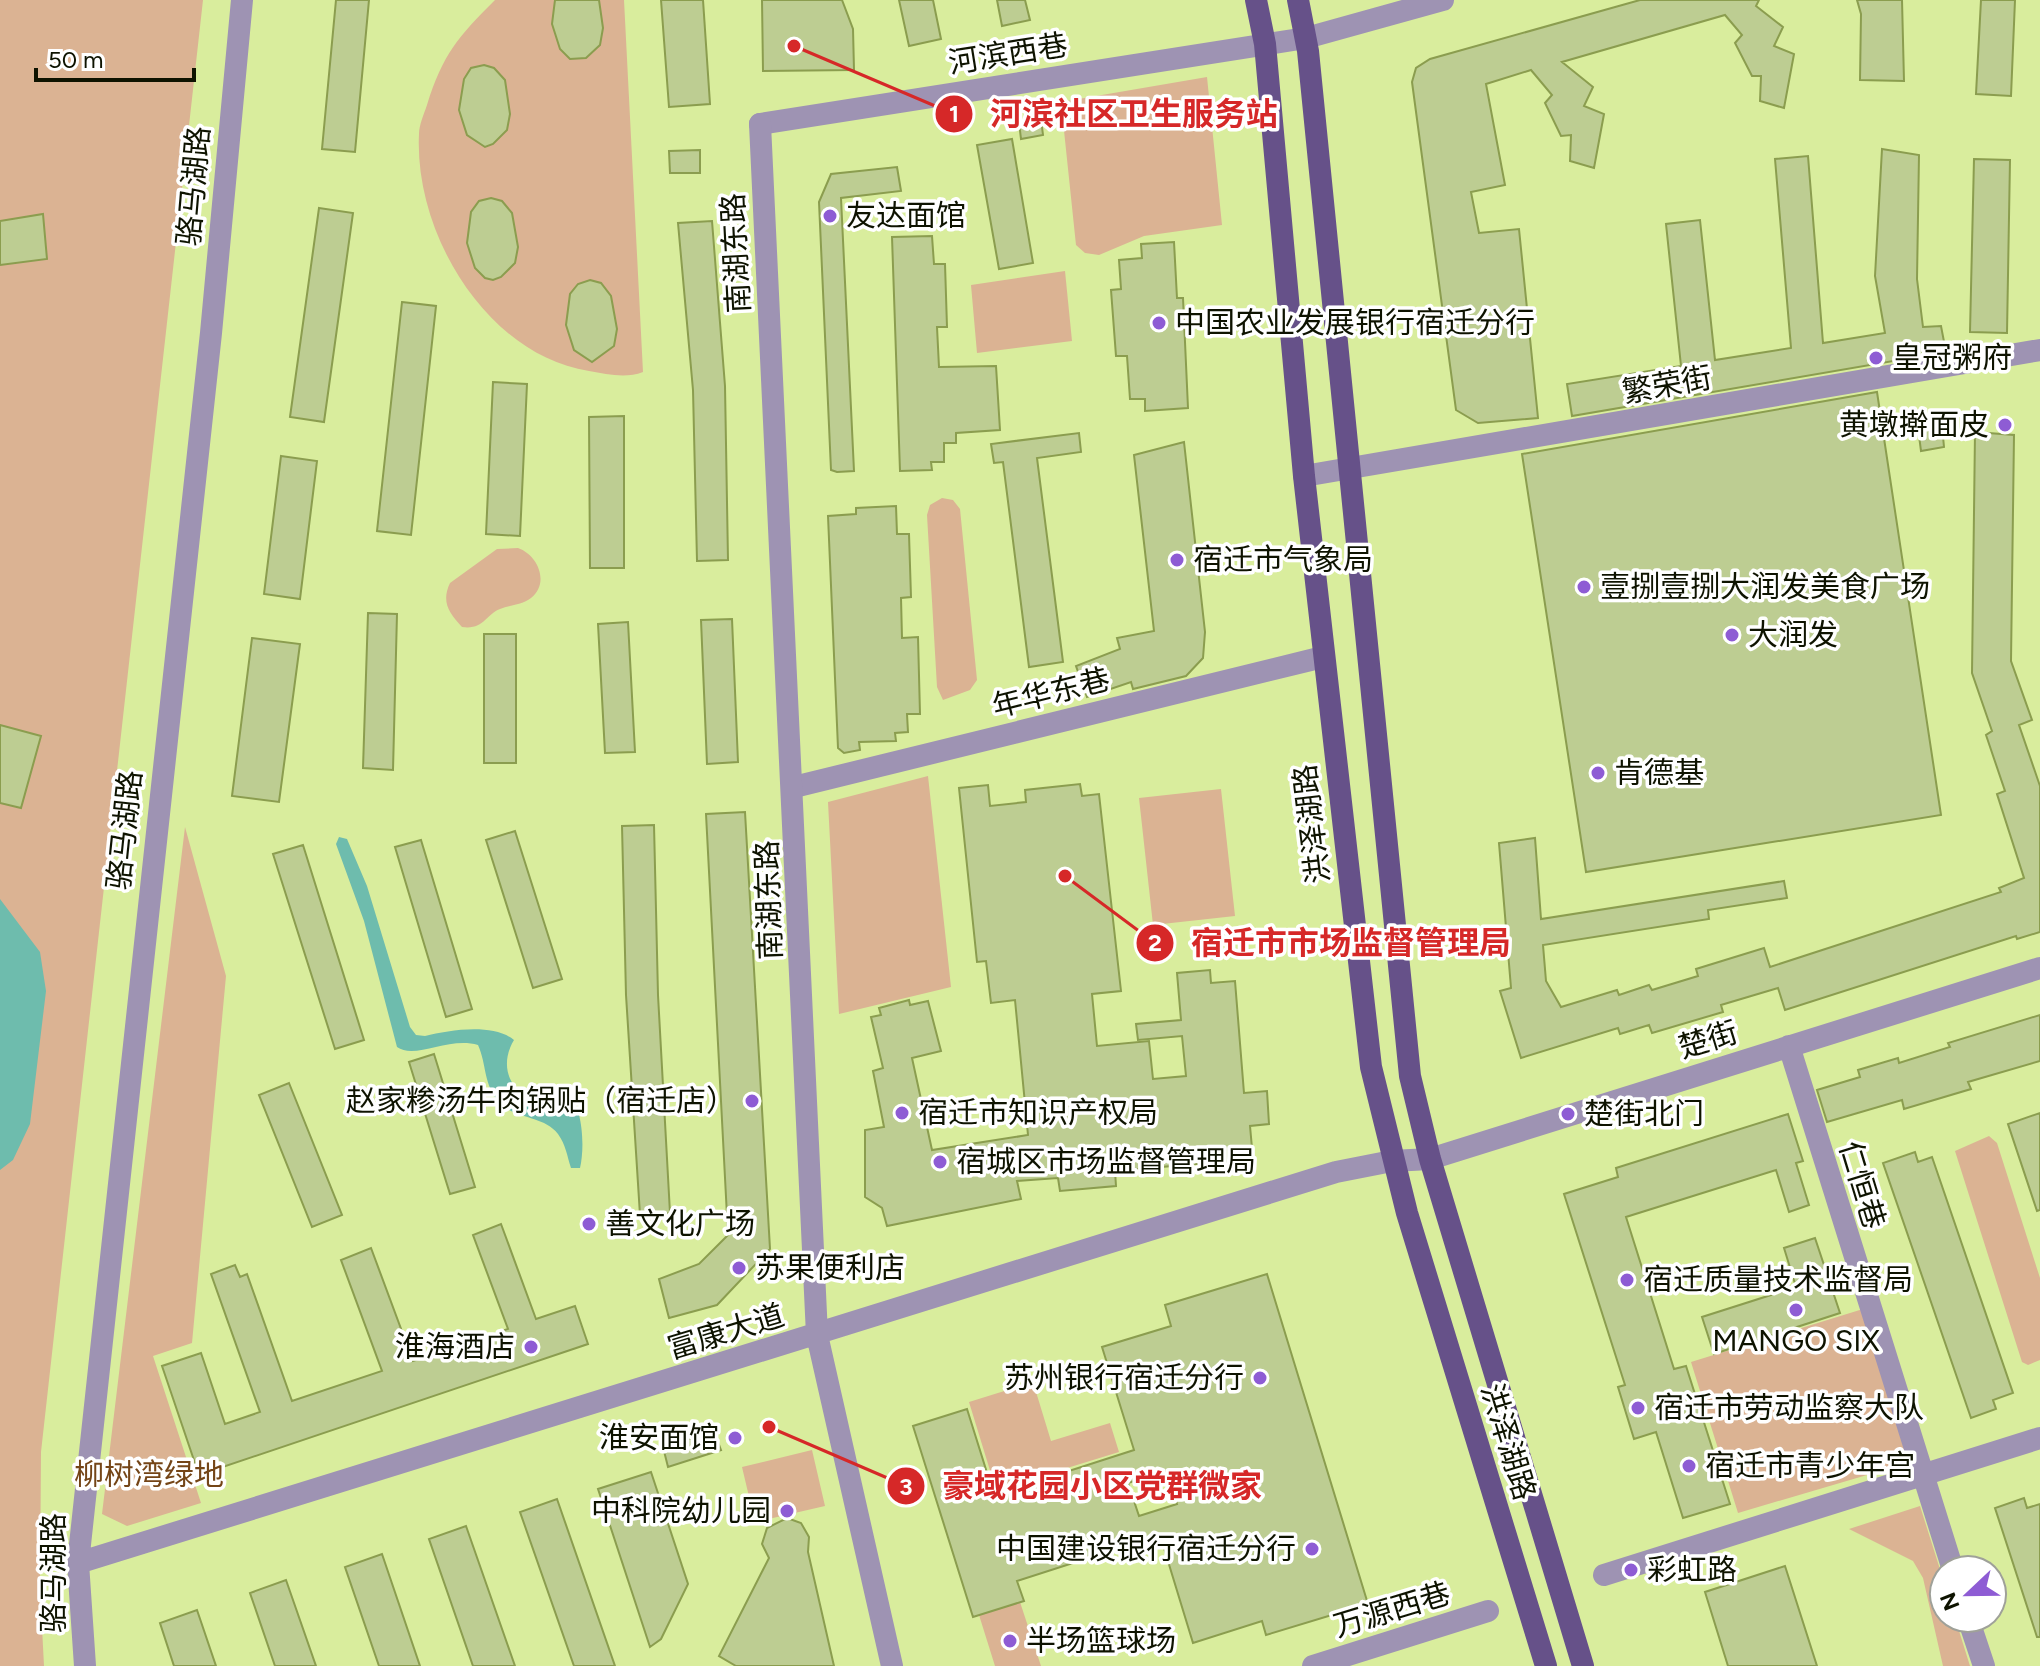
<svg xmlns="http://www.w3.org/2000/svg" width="2040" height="1666" font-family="Figtree,'Noto Sans SC',sans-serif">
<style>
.green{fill:#dbb393}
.water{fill:#6ebcad}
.building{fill:#bdcd92;stroke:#8b9d4f;stroke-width:2;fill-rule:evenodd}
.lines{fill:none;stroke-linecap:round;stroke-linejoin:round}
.minor{stroke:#9e93b3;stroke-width:22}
.tertiary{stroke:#9e93b3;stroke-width:22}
.primary{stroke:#665189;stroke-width:22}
.poi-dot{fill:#8e5cd4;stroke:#fff;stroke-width:3}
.labels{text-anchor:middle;stroke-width:7;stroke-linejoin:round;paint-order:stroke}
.street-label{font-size:30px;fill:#0e1300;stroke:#fff}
.poi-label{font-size:30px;fill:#0e1300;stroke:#fff;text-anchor:start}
.park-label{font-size:30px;fill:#744517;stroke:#fff}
.leader{fill:none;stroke:#d62828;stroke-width:3}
.callout-dot{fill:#d62828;stroke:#fff;stroke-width:3}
.mark-label{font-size:24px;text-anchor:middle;font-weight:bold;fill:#fff}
.callout-label{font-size:32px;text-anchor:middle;font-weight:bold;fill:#d62828;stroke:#fff;stroke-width:7;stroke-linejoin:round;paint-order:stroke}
</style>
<rect width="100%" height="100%" fill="#d9ed9d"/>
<path class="green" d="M0,0h203l-162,1452 -1,137 4,77h-44z
M495,0h129l19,372c-18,7 -36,2 -54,-1 -102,-16 -175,-137 -170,-237 0,-9 5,-20 8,-29 16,-51 31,-68 68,-105z
M1207,77l15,148 -78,11 -45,19 -14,-2 -9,-8 -15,-143z
M1065,271l7,70 -95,12 -6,-68z
M942,498l11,2 7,9 17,171 -7,10 -27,10 -6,-13 -10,-172 3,-10z
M518,548c20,7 32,35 13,50 -9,7 -21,7 -31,11 -15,6 -16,21 -38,18 -13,-14 -21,-25 -12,-44l47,-34z
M928,776l23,211 -112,27 -11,-212z
M1221,789l14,127 -82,9 -14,-127z
M185,827l41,149 -34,367 -39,13 48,147 -74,23 -25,-12z
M1989,1136l8,7 43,135v82l-12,5 -6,-3 -67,-211z
M1863,1309l48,153 -173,51 -47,-151z
M1033,1382l18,59 59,-18 9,29 -123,38 -27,-88z
M812,1450l13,56 -70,16 -13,-55z
M1920,1506l24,76v36h11l15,48h-27l-20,-88 -10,-17 -64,-32z
M1020,1602l21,64h-46l-16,-51z"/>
<path class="water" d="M339,837l8,2 20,47 43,141 6,8 9,1c25,-6 68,-13 89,4 -17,28 -2,59 31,60l22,-9c16,15 18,56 13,77h-9c-4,-12 -5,-23 -13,-34 -15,-19 -43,-14 -59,-32 -16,-18 -12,-37 -21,-57 -29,-9 -63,15 -81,2l-33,-126 -28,-77z
M0,899l40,53 6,39 -16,133 -17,36 -13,10z"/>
<path class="building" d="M336,0h33l-14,152 -33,-3z
M555,0h44l4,28 -3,17 -14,13 -16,1 -10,-10 -8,-25z
M661,0h42l7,104 -41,3z
M762,0h80l11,29 1,41 -91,1z
M899,0h34l8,39 -32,7z
M997,0h28l5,20 -28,6z
M1640,0h119l-3,6 27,21 -9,19 20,8 -10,54 -24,-7 1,-25h-9l-17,-33 7,-8 -17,-20 -163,47 31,25 -9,19 20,8 -10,54 -24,-7 1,-26 -10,1 -16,-33 7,-8 -21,-25 -45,14 19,101 -34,7 8,41 40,-4 19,189 -60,5 -22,-13 -44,-328 4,-14 14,-9z
M1857,0h45l2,81 -44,-1 1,-66z
M1981,0h34l-4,96 -35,-2z
M484,65l10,3 11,12 5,34 -3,16 -14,14 -8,3 -18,-12 -8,-25 5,-31 7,-11z
M1041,119l2,16 -22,4 -2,-17z
M1012,139l21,124 -34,6 -22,-124z
M1882,149l37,6 -2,124 6,48 18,-1 5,26 -374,64 -5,-32 114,-18 -15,-142 34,-4 15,140 76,-12 -16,-189 33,-3 15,187 62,-10 -10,-57z
M700,150v23h-30l-1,-22z
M1974,159l36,1 -3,173 -37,-1z
M897,167l4,24 -60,7 13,273 -17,1 -6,-2 -12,-268 12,-28z
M491,198l11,3 10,12 6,34 -3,16 -14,14 -8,3 -8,-2 -10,-10 -8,-25 4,-31 8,-11z
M319,208l34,5 -29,209 -34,-5z
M43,214l4,45 -47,6v-44z
M712,221l13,165 3,174 -31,1 -4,-171 -15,-167z
M932,236l2,28h11l2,63h-10l2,40 57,-1 4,64 -44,3v10h-12v19h-13l1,8 -32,1 -8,-234z
M1174,242l3,56h6l5,110 -43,3v-12h-15l-3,-43h-11l-5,-66 10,-1 -2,-29 23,-2 -1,-14z
M590,280l11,3 10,13 6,33 -3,17 -22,16 -18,-12 -8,-25 4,-31 8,-10z
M402,302l34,4 -25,229 -34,-4z
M493,382l34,2 -7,152 -34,-2z
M1877,392l64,423 -355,57 -64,-418z
M624,416v152h-34l-1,-151z
M1942,426l2,21 -23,4 -3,-23z
M1975,432l39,3 -3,226 21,59 -13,5 21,61v146l-23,7 -1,-3 -231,74 -7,-22 -57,17 2,7 -71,21 -3,-8 -29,9 -2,-6 -97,30 -21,-67 11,-3 -12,-145 36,-5 6,81 243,-38 3,17 -79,12 1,9 -166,26 3,36 15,26 56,-17 2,5 30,-10 3,5 46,-14 -2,-7 68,-21 6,19 231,-75 -2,-4 25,-10 -27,-84 8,-3 -19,-56 6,-4 -20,-58z
M1079,433l2,19 -44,6 26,204 -34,5 -26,-205 -9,1 -3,-19z
M1184,442l21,190 -2,26 -17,18 -53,13 -2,-7 -44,15 -11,-31 44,-17 -3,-11 37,-7 -20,-176z
M281,456l36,5 -17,138 -36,-5z
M896,506l1,28h12l2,63 -10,1 1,40 16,-1 2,77h-13l1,18 -13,1 1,8 -37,1 1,8 -16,3 -6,-5 -10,-232 28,-2v-6z
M368,613l29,1 -4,156 -30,-2z
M732,619l6,143 -31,2 -6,-144z
M628,622l7,130 -30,1 -7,-129z
M484,634h32v129h-32z
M252,638l48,6 -21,158 -47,-6z
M0,725l41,11 -20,72 -21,-5z
M1080,784l2,12 17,-2 22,197 -29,3 5,52 52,-5 4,38 33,-3 -4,-40 -44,4 -2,-16 45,-4 -4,-47 33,-3 1,13 24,-2 9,112 23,-2 2,33 -19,2 3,33 -138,12 1,15 -56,5 -2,-13 -41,3 4,18 -134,27 -5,-18 -17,-11v-67l19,-3 -11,-56 10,-3 -12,-51 10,-2 -2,-7 30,-8 1,5 18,-4 13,50 -29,7 20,92 96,-15 -13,-135 -24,3 -5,-42 -9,1 -18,-174 29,-3 2,21 36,-4 -1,-12z
M745,812l25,437 -53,56 -48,13 -10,-39 40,-15 29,-29 -22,-421z
M654,825l4,170 12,218 -30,2 -14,-220 -4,-169z
M515,831l47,148 -29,9 -47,-148z
M421,840l51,169 -26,8 -51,-170z
M303,845l61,195 -29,9 -62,-195z
M2040,1015v46l-72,21 3,7 -67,20 -2,-9 -75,22 -10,-32 43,-13 -2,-7 40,-12 1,5 51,-16 -2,-4z
M434,1054l41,133 -25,7 -41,-132z
M289,1083l53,132 -30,12 -53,-132z
M2040,1113v97l-3,1 -29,-87z
M1788,1114l15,47 -7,2 13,42 -20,7 -13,-42 -150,47 48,152 12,-3 44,138 -47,14 -27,-86 -22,7 -16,-52 7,-2 -61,-191 54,-17 -2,-9z
M1915,1152l3,10 14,-5 81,236 -20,7 3,9 -25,9 -88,-255z
M501,1224l35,95 39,-13 13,38 -389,131 -37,-109 39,-13 24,71 35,-12 -49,-138 24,-9 5,12 7,-3 45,127 90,-30 -41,-111 30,-12 42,113 95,-32 -35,-94z
M1815,1238l25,75 -126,41 -12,-37 94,-30 -12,-39z
M1267,1274l101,330 -102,31 -4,-14 -69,22 -33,-108 -143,46 7,20 -51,16 -60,-191 54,-17 27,86 140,-45 -32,-103 69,-21 -6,-21zM1166,1471l11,33 -38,12 -11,-33z
M714,1431l7,19 -53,17 -5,-20z
M651,1472l37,112 -27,55 -11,8 -52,-158z
M2024,1498l3,10 13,-4v133h-3l-42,-129z
M557,1499l58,167h-41l-54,-154z
M787,1518l14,5 8,14 -1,15 26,114h-98l-17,-10 50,-98 -7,-14 5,-16z
M466,1526l49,140h-42l-44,-127z
M382,1554l38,112h-41l-34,-99z
M1785,1566l32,100h-89l-23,-74z
M286,1580l30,86h-41l-25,-73z
M197,1610l19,56h-42l-14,-43z"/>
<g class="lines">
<path class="minor" d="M760,124l546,-86 137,-38
M1304,476l736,-126
M794,787l529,-130
M1789,1046l164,524
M1392,1161l38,-2 610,-191
M1604,1575l436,-137
M1968,1618l16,48
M1313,1666l175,-55"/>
<path class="tertiary" d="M760,124l57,1211 75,331
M78,1563l1258,-391 56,-11
M85,1666l-7,-103 133,-1230 31,-333"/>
<path class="primary" d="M1256,0l9,44 39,432 67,591 36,146 139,453
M1298,0l10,51 102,1025 20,83 153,507"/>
</g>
<g class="poi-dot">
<circle cx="830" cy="216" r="8"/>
<circle cx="1159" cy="323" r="8"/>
<circle cx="1876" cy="358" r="8"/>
<circle cx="2005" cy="425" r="8"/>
<circle cx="1177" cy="560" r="8"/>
<circle cx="1584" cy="587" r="8"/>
<circle cx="1732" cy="635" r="8"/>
<circle cx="1598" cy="773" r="8"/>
<circle cx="752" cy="1101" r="8"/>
<circle cx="902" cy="1113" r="8"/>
<circle cx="1568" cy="1114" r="8"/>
<circle cx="940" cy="1162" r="8"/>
<circle cx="589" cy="1224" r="8"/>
<circle cx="739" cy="1268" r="8"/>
<circle cx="1627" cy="1280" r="8"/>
<circle cx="1796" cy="1310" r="8"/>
<circle cx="531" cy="1347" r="8"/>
<circle cx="1260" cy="1378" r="8"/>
<circle cx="1638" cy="1408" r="8"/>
<circle cx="735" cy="1438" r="8"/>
<circle cx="1689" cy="1466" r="8"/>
<circle cx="787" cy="1511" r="8"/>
<circle cx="1312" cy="1549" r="8"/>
<circle cx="1631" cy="1570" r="8"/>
<circle cx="1010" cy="1641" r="8"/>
</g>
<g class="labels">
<g class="street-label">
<text transform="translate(1008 54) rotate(-9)" y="10">河滨西巷</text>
<text transform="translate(194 186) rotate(-85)" y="10">骆马湖路</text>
<text transform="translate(736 253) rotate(-93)" y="10">南湖东路</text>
<text transform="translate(1667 385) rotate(-10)" y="10">繁荣街</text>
<text transform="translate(1051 693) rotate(-14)" y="10">年华东巷</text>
<text transform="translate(1312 824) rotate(-97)" y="10">洪泽湖路</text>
<text transform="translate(125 830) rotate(-84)" y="10">骆马湖路</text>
<text transform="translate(769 900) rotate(-92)" y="10">南湖东路</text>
<text transform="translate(1708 1040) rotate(-17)" y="10">楚街</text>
<text transform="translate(1862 1185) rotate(73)" y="10">仁恒巷</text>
<text transform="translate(726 1332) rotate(-17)" y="10">富康大道</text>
<text transform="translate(1508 1442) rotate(73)" y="10">洪泽湖路</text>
<text transform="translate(54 1573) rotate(-90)" y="10">骆马湖路</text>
<text transform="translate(1392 1610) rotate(-17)" y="10">万源西巷</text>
</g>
<g class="poi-label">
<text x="846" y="226">友达面馆</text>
<text x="1175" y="333">中国农业发展银行宿迁分行</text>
<text x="1892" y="368">皇冠粥府</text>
<text x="1989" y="435" text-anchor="end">黄墩擀面皮</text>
<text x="1193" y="570">宿迁市气象局</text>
<text x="1600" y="597">壹捌壹捌大润发美食广场</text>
<text x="1748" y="645">大润发</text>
<text x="1614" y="783">肯德基</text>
<text x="736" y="1111" text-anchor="end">赵家糁汤牛肉锅贴（宿迁店）</text>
<text x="918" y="1123">宿迁市知识产权局</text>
<text x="1584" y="1124">楚街北门</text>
<text x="956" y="1172">宿城区市场监督管理局</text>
<text x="605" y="1234">善文化广场</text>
<text x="755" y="1278">苏果便利店</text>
<text x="1643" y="1290">宿迁质量技术监督局</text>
<text x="1796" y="1351" text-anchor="middle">MANGO SIX</text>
<text x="515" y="1357" text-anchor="end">淮海酒店</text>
<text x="1244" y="1388" text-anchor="end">苏州银行宿迁分行</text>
<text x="1654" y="1418">宿迁市劳动监察大队</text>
<text x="719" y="1448" text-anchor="end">淮安面馆</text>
<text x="1705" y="1476">宿迁市青少年宫</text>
<text x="771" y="1521" text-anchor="end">中科院幼儿园</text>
<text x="1296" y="1559" text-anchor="end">中国建设银行宿迁分行</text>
<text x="1647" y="1580">彩虹路</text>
<text x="1026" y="1651">半场篮球场</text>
</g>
<g class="park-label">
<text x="149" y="1485">柳树湾绿地</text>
</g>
</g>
<path class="leader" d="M794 46L954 114M1065 876L1155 943M769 1427L906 1486"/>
<g class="callout-dot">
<circle cx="794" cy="46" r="8"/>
<circle cx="1065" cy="876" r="8"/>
<circle cx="769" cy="1427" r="8"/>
<circle cx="954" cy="114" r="20"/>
<circle cx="1155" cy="943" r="20"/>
<circle cx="906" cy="1486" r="20"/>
</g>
<g class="mark-label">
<text x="954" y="122">1</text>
<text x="1155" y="951">2</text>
<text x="906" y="1495">3</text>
</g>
<g class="callout-label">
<text x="1134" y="125">河滨社区卫生服务站</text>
<text x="1351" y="954">宿迁市市场监督管理局</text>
<text x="1102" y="1497">豪域花园小区党群微家</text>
</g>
<g transform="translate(1968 1594) rotate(248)"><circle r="38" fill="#ffffff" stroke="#9fa199" stroke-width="2"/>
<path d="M0-6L14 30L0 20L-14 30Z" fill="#8e5cd4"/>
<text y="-12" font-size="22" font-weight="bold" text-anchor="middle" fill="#0e1300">N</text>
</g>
<path d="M36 68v12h158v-12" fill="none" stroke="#0e1300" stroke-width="4"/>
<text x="48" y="68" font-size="24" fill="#0e1300" stroke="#ffffff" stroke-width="6" paint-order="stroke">50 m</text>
</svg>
